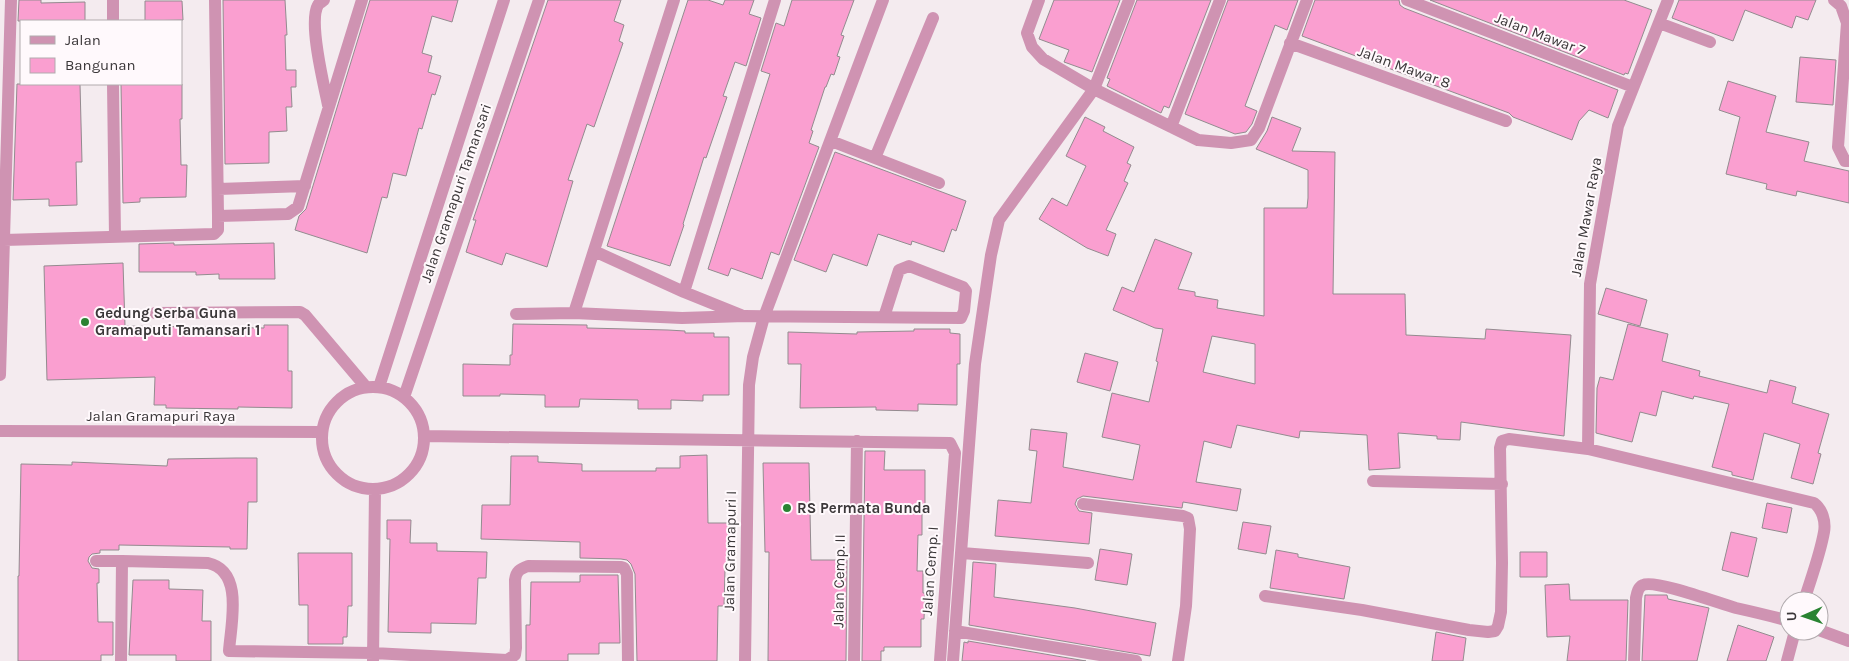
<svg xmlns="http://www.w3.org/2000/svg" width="1849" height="661" font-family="Karla,sans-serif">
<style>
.building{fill:#fa9fd0;stroke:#938b8f;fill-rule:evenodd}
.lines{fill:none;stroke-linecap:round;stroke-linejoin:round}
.minor{stroke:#cf93b2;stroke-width:12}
.poi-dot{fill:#2a8332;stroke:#fff9fc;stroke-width:2}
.labels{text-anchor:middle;stroke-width:4;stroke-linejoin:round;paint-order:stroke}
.street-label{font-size:15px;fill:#3b3739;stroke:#fff9fc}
.poi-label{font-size:15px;font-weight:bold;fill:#3b3739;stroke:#fff9fc;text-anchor:start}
</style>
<rect width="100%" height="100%" fill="#f4ebef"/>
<path class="building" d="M19,0h22v3l44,-1v19h-67z
M223,0h62l2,35h-2l1,35h10v17h-5l1,20h-6l1,24 -18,1v31l-44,1z
M370,0h88l-6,22 -20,-6 -10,37 10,3 -4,16 13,4 -6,19 -3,-1 -10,35 -3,-1 -13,48 -13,-3 -6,25 -5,-1 -15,56 -72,-23 4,-14 7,-7 6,-20z
M548,0h73l-7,21 10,4 -5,16 4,2 -29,84 -7,-3 -19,56 5,1 -26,86 -41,-14 -4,12 -36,-13 10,-32h-3z
M688,0h20l15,5 2,-5h29l-5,14 12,4 -15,48 -11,-4 -12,34 4,1 -21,61 -2,-1 -21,67 1,1 -14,41 -63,-20z
M792,0h62l-13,35 3,1 -7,20 3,1 -6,18 -3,-1 -5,13h-1l-14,43 2,1 -4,12 10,4 -40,108 -8,-3 -9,27 -31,-11 -3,8 -20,-7 62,-195 -9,-3 15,-48 8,3z
M1054,0h66l-28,72 -28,-10 5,-12 -30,-11z
M1137,0h74l-42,108 -5,-2 -3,7 -54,-27 3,-7 -3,-1z
M1228,0h70l-11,30 -12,-5 -30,81 12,5 -5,13 -6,8 -11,2 -50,-20z
M1315,0h84l1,5 4,3 214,82 -10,28 -19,-8 -10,11 -7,19 -59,-23 -4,-4 -207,-77z
M1430,0h194l28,10 -24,64 -3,-1 -1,2z
M1679,0h137l-8,20 -12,-4 -4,12 -47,-18 -12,31 -61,-23z
M145,1h37l1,19 -38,1z
M1800,57l36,3 -3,45 -37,-3z
M1728,81l48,15 -10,36 43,10 -5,19 45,10v32l-52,-12 -1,5 -30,-7 1,-5 -41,-10 14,-57 -21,-7z
M17,84h63l2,78h-6l1,43 -28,1v-7l-36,1z
M121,84h61v35h-2l1,46h6l-1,32 -46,1v4l-17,1z
M1085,117l20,10 -2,4 31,16 -7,16 4,2 -7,16 4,2 -22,47 10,4 -8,22 -21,-8 -48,-29 13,-21 15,8 19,-40 -20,-10z
M1272,117l29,11 -9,23 43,1 -2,142h72l1,41 79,4 1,-10 85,6 -7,101 -103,-14 -1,18 -23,-1v-3l-39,-3 2,35 -31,2 -2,-35 -67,-4 -1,7 -62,-13 -6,23 -27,-7 -8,41 45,7 -4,22 -54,-9 -1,6 -99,-12 -6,3 -2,5 4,7 13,2 -3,31 -94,-8 3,-36 33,3 6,-52 -8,-1 2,-21 36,4 -4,34 70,13 7,-35 -38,-8 10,-44 37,9 9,-40 -2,-1 7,-32 -8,-1 -42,-18 9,-23 12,5 21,-53 37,14 -14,36 17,3v4l23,4 -1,8 47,8v-108h43l1,-10v-28l-52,-21 11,-18zM1212,336l43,8v40l-52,-12z
M835,152l131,49 -10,30 -4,-2 -8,23 -32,-11 -1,4 -33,-11 -11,32 -34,-12 -7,18 -32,-12z
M174,243v2l100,-2 1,36h-56v-5l-23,1v-3h-57v-28z
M123,263l2,63 139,2v-3h24v46h4v37l-54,-1v2l-72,-1v-3h-12l1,-28 -108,3 -3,-114z
M1606,288l41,12 -7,26 -42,-12z
M513,324l74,1v3l81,2 17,1v2h29v4h15v58h-26v6l-32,-1v9h-33v-9l-58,-1 -1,8h-34v-12l-45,-1v2h-37v-32l47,1v-10h2z
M1628,324l40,10 -6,27 38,10 -1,5 68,17 3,-13 26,7 -4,16 37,11 -11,39 3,1 -8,30 -22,-6 9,-34 -36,-11 -11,47 -21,-5v-3l-20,-5 17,-63 -35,-8 -1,3 -31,-8 -6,25 -16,-4 -8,30 -36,-9 1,-45 3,-11 13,3z
M914,329h36v4l10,1v30h-3v41l-39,-1v7l-42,-1v-3l-76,1 1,-44h-13v-32l69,2v-2l57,-1z
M1085,353l33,9 -8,29 -33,-9z
M865,451h20l-1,19h41v41h-3v24h-4l-1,36h6v22h2l-1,26h-3v28h-37v4h-3v10h-19z
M707,455l1,68h23l-2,47h-4l-1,36h-6l-1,55h-80l-2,-87 -4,-10 -4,-4 -6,-1 -41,-1v-16l-99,-3 1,-34h28l1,-49h27v6l44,2v7h74v-3h24v-12z
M236,458h21v44h-9l-1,47h-17v-2l-111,-2v5h-19v3l-8,1 -3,3 -1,4 4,7 7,1v14h-2l1,39h15v33h-12v6h-83v-85h1l2,-112 51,1v-3l95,4 1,-7z
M763,463h46l2,97h36l-1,101h-78l1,-109h-4z
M1767,503l25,5 -5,25 -25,-5z
M387,520h24l-1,23h27v8l50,1 -1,26h-8l-2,46 -45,-1v10l-43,-1 2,-93h-3z
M1243,522l28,4 -5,28 -28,-5z
M1731,532l26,6 -9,39 -26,-7z
M1100,549l32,5 -5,31 -32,-5z
M1276,550l22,4v3l52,10 -6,32 -74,-11z
M1520,552h27v25h-27z
M298,553h54v53h-4l-1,31h-4v7h-35v-39h-9z
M973,562l23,2 -2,33 81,11 81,15 -6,33 -181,-31z
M580,575h38l2,68h-21v11h-31v7h-42v-36h4l1,-43h49z
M133,580h36v9l34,1 -1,31h9v40h-35v-6h-47z
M1569,584l1,16h58l-2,61h-59l3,-25 -23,1 -2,-52z
M1645,595h22l1,4 41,9 -12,53h-55z
M1738,625l36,12 -8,24h-39z
M1436,632l30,6 -3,23h-31z
M968,641l118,20h-124l2,-19 4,1z"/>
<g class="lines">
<path class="minor" d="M113,0v21
M324,0c-2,2 -5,3 -6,5 -10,17 6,80 10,100
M1039,0l-12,33 5,14 11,12 51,30 104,51 33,3 20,-3 8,-12 48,-128
M1407,0l226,87
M1834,0l7,6 6,17 -9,124 7,14h4
M1659,23l51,19
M1290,43l216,78
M113,84l2,153
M1171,127l49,-127
M831,141l108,42
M875,158l58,-140
M218,189l87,-3
M218,216l70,-2 10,-7 64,-207
M4,240l210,-6 4,-4v-14l-3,-216
M594,251l90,41 57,23
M684,292l91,-292
M155,313l145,-1 5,3 61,72
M574,313l100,-313
M516,314l58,-1 108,5 63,-2 216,2 3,-7 2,-20 -3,-4 -54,-21 -10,4 -15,47
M0,375l11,-375
M322 438a51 51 0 1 1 102 0a51 51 0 1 1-102 0Z
M379,387l125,-387
M404,397l135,-397
M0,431l322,1
M424,436l526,7 5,10 -15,208
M1588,449l2,-165 28,-158 50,-126
M1373,481l129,3
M1083,504l100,12 5,2 2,11 -4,77 -8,55
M962,553l126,10
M96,561h26
M1265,596l97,14 107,20 19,2 7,-1 3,-5 3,-14 1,-49 -2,-115 2,-7 7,-2 79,10 226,54c8,6 12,18 10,29 -4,23 -13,46 -20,69
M1819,630l30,11
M955,631l181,30
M373,660l2,-170
M121,661l1,-100 86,2c36,8 23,60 21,88l144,2 134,7 8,-5 1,-7 -1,-68c1,-9 5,-11 13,-14l93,1 3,1 3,6 1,87
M745,661l4,-276 4,-28 11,-40 119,-317
M854,661l3,-220
M953,661l22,-297 16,-109 8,-35 95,-131 35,-89
M1634,661l2,-63c1,-5 2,-11 7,-13 12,-6 78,19 93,23 18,4 35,8 53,13
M1787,661l8,-30"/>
</g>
<g class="poi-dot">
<circle cx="85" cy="322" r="5"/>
<circle cx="787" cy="508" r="5"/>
</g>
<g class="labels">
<g class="street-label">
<text transform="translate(1540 34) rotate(21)" y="5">Jalan Mawar 7</text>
<text transform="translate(1404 67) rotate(20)" y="5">Jalan Mawar 8</text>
<text transform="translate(456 193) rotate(-71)" y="5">Jalan Gramapuri Tamansari</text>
<text transform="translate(1586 217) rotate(-80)" y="5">Jalan Mawar Raya</text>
<text x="161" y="421">Jalan Gramapuri Raya</text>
<text transform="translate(730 551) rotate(-89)" y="5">Jalan Gramapuri I</text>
<text transform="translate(930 571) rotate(-86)" y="5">Jalan Cemp. I</text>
<text transform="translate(839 581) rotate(-89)" y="5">Jalan Cemp. II</text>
</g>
<g class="poi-label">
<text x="95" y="318">Gedung Serba Guna<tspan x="95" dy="17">Gramaputi Tamansari 1</tspan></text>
<text x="797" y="513">RS Permata Bunda</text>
</g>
</g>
<rect x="20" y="20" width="162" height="65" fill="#fff9fc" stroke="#b1abae"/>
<rect x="30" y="36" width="25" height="8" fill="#cf93b2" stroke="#b1abae"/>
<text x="65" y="45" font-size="15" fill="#3b3739">Jalan</text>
<rect x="30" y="58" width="25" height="15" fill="#fa9fd0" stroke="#b1abae"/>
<text x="65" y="70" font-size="15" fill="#3b3739">Bangunan</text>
<g transform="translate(1804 616) rotate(268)"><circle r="24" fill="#fff9fc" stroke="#b1abae"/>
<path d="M0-4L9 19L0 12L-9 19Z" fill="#2a8332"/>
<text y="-8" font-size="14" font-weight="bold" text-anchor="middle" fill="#3b3739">U</text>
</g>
</svg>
